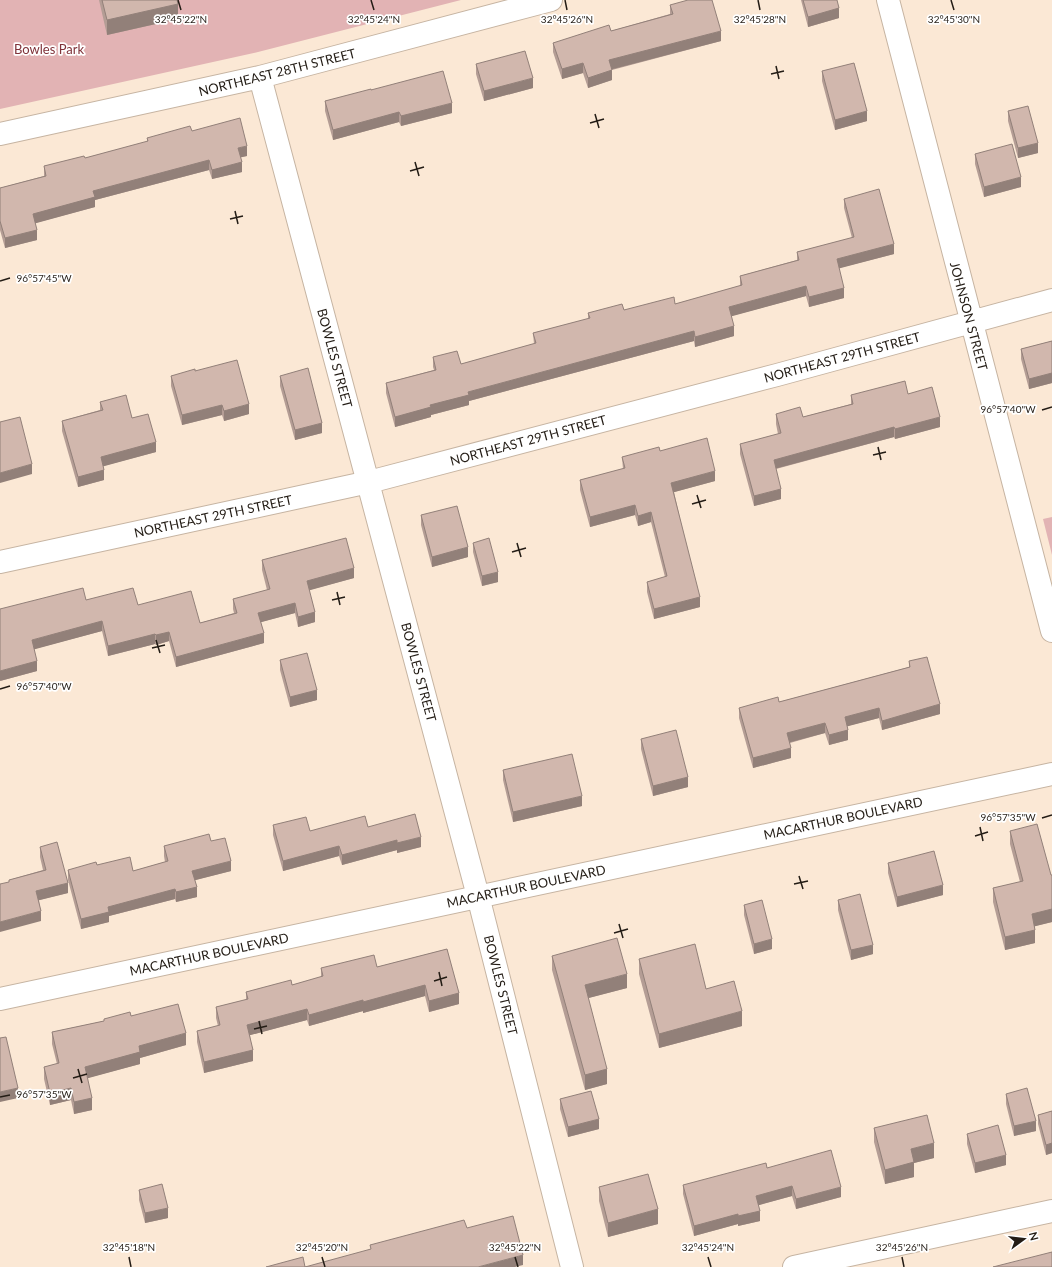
<svg xmlns="http://www.w3.org/2000/svg" width="1052" height="1267" font-family="Lato,sans-serif">
<style>
.green{fill:#e2b3b4}
.lines{fill:none;stroke-linecap:round;stroke-linejoin:round}
.minor-casing{stroke:#c6b4a2;stroke-width:24}
.secondary-casing{stroke:#c6b4a2;stroke-width:24}
.minor{stroke:#fff;stroke-width:22}
.secondary{stroke:#fff;stroke-width:22}
.wall{fill:#b49d95}
.shaded-wall{fill:#928079}
.building{fill:#d1b7ad;stroke:#928079}
.ticks{fill:none;stroke:#231c15;stroke-width:1.5}
.labels{text-anchor:middle;stroke-width:3.5;stroke-linejoin:round;paint-order:stroke}
.park-label{font-size:13px;fill:#7f3239;stroke:#fff}
.street-label{font-size:13px;fill:#231c15;stroke:#fff}
.ticks-label{font-size:10px;text-anchor:middle;fill:#231c15;stroke:#fff;stroke-width:3.5;stroke-linejoin:round;paint-order:stroke}
</style>
<rect width="100%" height="100%" fill="#fbe8d5"/>
<path class="green" d="M0,0h461l-203,52 -258,57z
M1052,517v38l-9,-36z"/>
<g class="lines">
<defs>
<path id="minor" d="M888,0l164,631
M260,77l218,819 94,371
M0,134l260,-57 291,-77
M0,562l369,-80 408,-107 275,-75
M794,1267l258,-56"/>
<path id="secondary" d="M0,999l1052,-225"/>
</defs>
<use href="#minor" class="minor-casing"/>
<use href="#secondary" class="secondary-casing"/>
<use href="#minor" class="minor"/>
<use href="#secondary" class="secondary"/>
</g>
<path class="wall" d="M99,0h78l1,19 -71,16z
M801,0h36l2,18 -31,9z
M670,5l51,36 -109,29v10l-24,8 -5,-15 -21,6 -9,-27v-9l58,-12 59,-17z
M476,64l57,24 -49,13 -8,-27z
M822,71l45,50 -32,9 -13,-49z
M371,90l81,23 -51,13 -2,-4 -66,18 -8,-29v-10z
M1008,111l30,42 -20,5 -10,-37z
M192,131l55,25 -7,1 2,15 -30,7 -3,-9 -114,30v7l-60,16 2,17 -32,8 -5,-18v-42l44,-12v-10l41,-8 62,-16v-4z
M975,154l46,33 -37,10 -9,-33z
M844,199l50,55 -55,14 5,30 -35,9 -3,-11 -75,20 3,20 -39,11 -1,-6 -225,60v4l-38,10v2l-36,10 -9,-34v-10l48,-13 -1,-3v-10l28,7 73,-20 -1,-11 55,-14v-6l36,-3 51,-6 65,-18v-10l57,-16v-8l55,-14 -8,-30z
M1052,341v42l-23,6 -8,-30v-10z
M195,371l54,43 -25,7 -2,-6 -40,10 -11,-39v-10z
M280,376l42,57 -27,7 -15,-54z
M908,394l32,33 -45,12 -1,-2 -118,32 5,30 -27,7 -14,-52v-10l38,-10 -2,-10v-10l27,3 48,-13v-9z
M100,402l32,16 24,34 -53,14 1,14 -26,7 -16,-56v-10l38,-11z
M660,451l55,30 -41,11 26,115 -46,12 -7,-27v-10l18,-5 -14,-55 -13,4 -3,-11 -45,12 -10,-37v-10l43,-11 -1,-12z
M421,515l47,42 -36,10 -11,-42z
M473,543l25,39 -16,4 -9,-34z
M262,560l92,18 -45,12 6,32 -17,5 -3,-14 -34,9 3,21 -88,24 -7,-26 -13,4 -1,-1 -47,12 -6,-25 -68,18 3,22 -37,10 86,-81 52,5 62,18 34,-10 -1,-4v-10l34,-9 -5,-20z
M280,660l37,40 -27,7 -10,-37z
M909,661l31,53 -58,16 -3,-12 -32,8 1,14 -19,5 -4,-12 -35,10 1,15 -38,10 -14,-50v-10l40,-6 130,-35z
M641,739l47,48 -35,9 -12,-47z
M503,770l79,36 -69,16 -10,-42z
M273,825l37,6 58,-4 53,20 -24,6v-3l-55,15 -3,-9 -56,15 -10,-36z
M1010,831l41,44h1v47l-17,4v17l-30,7 -12,-48v-14l27,-6 -10,-38z
M211,841l20,30 -36,9 2,17 -21,5 -1,-3 -66,17v6l-28,7 -13,-49v-10l65,1 32,-9 -1,-6v-10z
M40,847l28,46 -29,7 2,21 -32,-39v-2l34,-10 -3,-13z
M888,863l55,32 -46,12 -9,-34z
M838,900l35,54 -22,6 -13,-50z
M744,905l28,44 -18,5 -10,-39z
M447,949l12,55 -30,8 -4,-16 -62,17v-2l-54,15 -2,-6 -57,15 3,26 -49,12 -7,-31v-11l21,-5 -2,-8v-11l30,-7v-8l46,-7 29,-8v-9l56,-1z
M552,956l75,32 -39,10 19,86 -22,6 -33,-120z
M639,959l67,30 36,37 -83,22 -20,-74z
M131,1016l55,29 -46,13v6l-53,14 5,32 -18,4 -3,-14 -21,5 -6,-26v-12l13,-3 -5,-20v-12l52,-11v-2z
M1006,1094l30,37 -22,5 -8,-32z
M560,1099l39,30 -31,8 -8,-28z
M1052,1111v42l-6,2 -8,-31v-9z
M874,1128l60,30 -20,5v14l-29,7 -11,-42z
M967,1134l39,31 -31,8 -8,-29z
M767,1168l74,29 -45,12 -4,-13 -34,9 2,16 -22,5v-2l-44,12 -11,-42v-9z
M599,1187l59,37 -50,13 -9,-36z
M139,1190l29,28 -23,5 -6,-23z"/>
<path class="shaded-wall" d="M178,4v15l-71,16v-15z
M839,8v10l-31,9v-10z
M721,31v10l-112,29v-10z
M583,63v10l-21,6v-10z
M612,70v10l-24,8v-10z
M533,78v10l-49,13v-10z
M452,103v10l-51,13v-10z
M867,111v10l-32,9v-10z
M399,112v10l-66,18v-10z
M1038,143v10l-20,5v-10z
M247,146v10l-9,2v-10z
M209,160v10l-114,30v7l-62,17v-10l60,-23z
M242,162v10l-30,7v-9z
M1021,177v10l-37,10v-10z
M37,230v10l-32,8v-10z
M894,244v10l-57,15v-10z
M806,286v10l-77,21v-10z
M844,288v10l-35,9v-10z
M734,326v10l-39,11v-10z
M694,331v10l-225,60v4l-38,10v2l-36,10v-10l35,-12 38,-13z
M1052,373v10l-23,6v-10z
M249,404v10l-25,7v-10z
M222,405v10l-40,10v-10z
M940,417v10l-45,12v-10z
M322,423v10l-27,7v-10z
M894,427v10l-120,32v-9z
M156,442v10l-55,15v-10z
M32,464v10l-32,9v-10z
M104,470v10l-26,7v-10z
M715,471v10l-44,12v-10z
M781,489v10l-27,7v-10z
M635,505v10l-45,12v-10z
M651,512v10l-13,4v-10z
M468,547v10l-36,10v-10z
M354,568v10l-47,13v-10z
M498,572v10l-16,4v-10z
M700,597v10l-46,12v-10z
M295,603v10l-37,10v-10z
M315,612v10l-17,5v-10z
M102,621v10l-70,19v-10z
M169,632v9l-13,4v-10z
M264,633v10l-88,24v-10z
M155,634v10l-47,12v-10z
M37,661v10l-37,10v-10z
M317,690v10l-27,7v-10z
M940,704v10l-58,16v-9z
M879,708v10l-34,9v-10z
M825,723v10l-38,10v-10z
M848,730v10l-19,5v-10z
M791,748v10l-38,10v-10z
M688,777v10l-35,9v-10z
M582,796v10l-69,16v-10z
M421,837v10l-24,6v-10z
M397,840v10l-55,15v-10z
M339,846v10l-56,15v-10z
M231,861v10l-39,10v-10z
M68,883v10l-32,8v-10z
M943,885v10l-46,12v-10z
M197,887v10l-21,5v-10z
M175,889v10l-66,17v6l-28,7v-10l27,-12z
M1052,909v13l-20,5v-13z
M41,911v10l-41,11v-10z
M1035,930v13l-30,7v-13z
M772,939v10l-18,5v-10z
M873,945v9l-22,6v-10z
M627,974v14l-42,11v-14z
M425,985v11l-62,17v-11z
M459,993v11l-30,8v-11z
M363,1000v11l-54,15v-11z
M307,1009v11l-60,16v-11z
M742,1011v15l-83,22v-14z
M186,1033v12l-46,13v6l-55,15v-12l54,-21z
M253,1050v11l-49,12v-11z
M607,1069v15l-22,6v-15z
M18,1088v10l-18,4v-10z
M71,1088v12l-21,5v-12z
M92,1098v12l-18,4v-12z
M599,1119v10l-31,8v-10z
M1036,1121v10l-22,5v-10z
M934,1143v15l-20,5v14l-29,7v-14l26,-21z
M1052,1143v10l-6,2v-10z
M1006,1155v10l-31,8v-10z
M792,1186v10l-36,10v-10z
M841,1187v10l-45,12v-10z
M168,1208v10l-23,5v-10z
M658,1209v15l-50,13v-14z
M760,1211v10l-22,5v-10z
M738,1214v10l-44,12v-10z
M523,1255v10l-8,2h-37z"/>
<path class="building" d="M102,0h75l1,4 -71,16z
M688,0h24l9,31 -112,29 3,10 -24,8 -5,-15 -21,6 -9,-26 56,-18 2,6 62,-17 -3,-9z
M803,0h34l2,8 -31,9z
M525,51l8,27 -49,13 -8,-27z
M854,63l13,48 -32,9 -13,-49z
M443,71l9,32 -51,13 -2,-4 -66,18 -8,-29 46,-12v1z
M1028,106l10,37 -20,5 -10,-37z
M240,118l7,28 -9,2 4,14 -30,8 -3,-10 -116,31 2,6 -62,17 4,16 -32,8 -5,-17v-33l46,-12 -2,-10 40,-10 1,2 63,-17 -1,-3 43,-12 2,5z
M1012,144l9,33 -37,10 -9,-33z
M879,189l15,55 -57,15 7,29 -35,9 -3,-11 -77,21 5,19 -39,11 -1,-6 -226,61 1,3 -39,10 1,2 -36,10 -9,-34 50,-13 -3,-13 24,-6 4,13 75,-21 -3,-10 57,-15 -2,-5 34,-9 2,6 50,-13 1,7 67,-19 -2,-9 59,-16 -2,-8 57,-15 -10,-38z
M1052,341v32l-23,6 -8,-30z
M237,360l12,44 -25,7 -2,-6 -40,10 -11,-39 24,-7v2z
M308,368l14,55 -27,7 -15,-54z
M905,381l3,13 24,-7 8,30 -45,12 -1,-2 -120,33 7,29 -27,7 -14,-52 41,-11 -5,-19 24,-7 3,10 50,-13 -2,-9z
M126,395l6,23 16,-4 8,28 -55,15 3,13 -26,7 -16,-56 41,-11 -3,-8z
M20,417l12,47 -32,9v-51z
M707,438l8,33 -44,12 29,114 -46,12 -7,-27 20,-6 -16,-64 -13,4 -3,-11 -45,12 -10,-37 45,-12 -3,-11 37,-10 1,4z
M457,506l11,41 -36,10 -11,-42z
M346,538l8,30 -47,13 8,31 -17,5 -3,-14 -37,10 6,20 -88,24 -7,-25 -13,3 -1,-1 -47,12 -6,-25 -70,19 5,21 -37,10v-62l83,-21 3,12 47,-12 5,17 53,-14 9,32 37,-10 -4,-14 37,-10 -8,-29z
M489,538l9,34 -16,4 -9,-33z
M307,653l10,37 -27,7 -10,-37z
M927,657l13,47 -58,17 -3,-13 -34,9 3,13 -19,5 -4,-12 -38,10 4,15 -38,10 -14,-50 39,-11 1,5 131,-35 -1,-6z
M676,730l12,47 -35,9 -12,-47z
M572,754l10,42 -69,16 -10,-42z
M415,814l6,23 -24,6v-3l-55,15 -3,-9 -56,15 -10,-36 33,-8 4,14 55,-15 3,11z
M1037,824l14,51h1v34l-20,5 3,16 -30,7 -12,-49 30,-7 -13,-50z
M209,834l2,7 14,-3 6,23 -39,10 5,16 -21,5 -1,-3 -67,18 1,5 -28,7 -13,-49 28,-8 1,3 33,-8 3,14 35,-10 -4,-15z
M57,842l11,41 -32,8 5,20 -41,11v-38l9,-2v-2l37,-10 -6,-23z
M934,851l9,34 -46,12 -9,-34z
M860,894l13,51 -22,5 -13,-50z
M762,900l10,39 -18,5 -10,-39z
M617,938l10,36 -42,11 22,84 -22,6 -33,-119z
M695,944l11,45 28,-8 8,30 -83,23 -20,-75z
M447,949l12,44 -30,8 -4,-16 -62,17v-2l-54,15 -2,-6 -60,16 6,25 -49,12 -7,-31 23,-6 -4,-18 32,-8 -2,-7 45,-12 1,5 31,-9 -2,-8 53,-13 3,12z
M178,1004l8,29 -47,13 1,6 -55,15 7,31 -18,4 -3,-14 -21,5 -6,-26 15,-4 -7,-31 52,-11v-2l26,-7 1,4z
M6,1037l12,51 -18,4v-54z
M1027,1088l9,33 -22,5 -8,-32z
M591,1091l8,28 -31,8 -8,-28z
M1052,1111v32l-6,2 -8,-30z
M927,1115l7,28 -23,6 3,13 -29,8 -11,-42z
M998,1125l8,30 -31,8 -8,-29z
M831,1150l10,37 -45,12 -4,-13 -36,10 4,15 -22,5v-2l-44,12 -11,-41 83,-22 1,5z
M648,1174l10,35 -50,14 -9,-36z
M162,1184l6,24 -23,5 -6,-23z
M513,1216l10,39 -45,12h-212l37,-10 2,10 66,-18 -1,-4 94,-25 3,8z
M1052,1252v15h-59z"/>
<path class="ticks" d="M178,0l3,10M371,0l3,10M565,0l2,10M758,0l2,10M951,0l3,10M776,66l3,13M771,74l13,-3M595,114l4,14M590,123l14,-4M415,162l4,14M410,171l14,-4M235,211l3,13M230,219l13,-3M0,281l10,-3M1042,410l10,-3M878,447l3,13M873,455l13,-3M697,495l4,13M692,504l14,-4M517,543l4,14M512,552l14,-4M337,592l3,13M332,600l13,-3M156,640l4,13M152,648l13,-3M0,689l10,-3M1042,818l10,-3M980,827l3,14M975,836l13,-4M799,876l4,13M794,884l14,-3M619,924l4,14M614,933l14,-4M439,972l3,14M434,981l13,-4M259,1021l3,13M254,1029l13,-3M78,1069l4,14M73,1078l14,-4M0,1097l10,-2M129,1257l2,10M322,1257l3,10M515,1257l3,10M708,1257l3,10M902,1257l2,10"/>
<g class="labels">
<g class="park-label">
<text x="49" y="54">Bowles Park</text>
</g>
<g class="street-label">
<text transform="translate(277 72) rotate(-14)" y="5">NORTHEAST 28TH STREET</text>
<text transform="translate(969 316) rotate(75)" y="5">JOHNSON STREET</text>
<text transform="translate(842 357) rotate(-15)" y="5">NORTHEAST 29TH STREET</text>
<text transform="translate(335 358) rotate(75)" y="5">BOWLES STREET</text>
<text transform="translate(528 440) rotate(-15)" y="5">NORTHEAST 29TH STREET</text>
<text transform="translate(213 516) rotate(-12)" y="5">NORTHEAST 29TH STREET</text>
<text transform="translate(419 672) rotate(75)" y="5">BOWLES STREET</text>
<text transform="translate(843 818) rotate(-12)" y="5">MACARTHUR BOULEVARD</text>
<text transform="translate(526 886) rotate(-12)" y="5">MACARTHUR BOULEVARD</text>
<text transform="translate(209 954) rotate(-12)" y="5">MACARTHUR BOULEVARD</text>
<text transform="translate(501 985) rotate(76)" y="5">BOWLES STREET</text>
</g>
</g>
<g class="ticks-label">
<text x="181" y="23">32°45'22"N</text>
<text x="374" y="23">32°45'24"N</text>
<text x="567" y="23">32°45'26"N</text>
<text x="760" y="23">32°45'28"N</text>
<text x="954" y="23">32°45'30"N</text>
<text x="44" y="282">96°57'45"W</text>
<text x="1008" y="413">96°57'40"W</text>
<text x="44" y="690">96°57'40"W</text>
<text x="1008" y="821">96°57'35"W</text>
<text x="44" y="1098">96°57'35"W</text>
<text x="129" y="1251">32°45'18"N</text>
<text x="322" y="1251">32°45'20"N</text>
<text x="515" y="1251">32°45'22"N</text>
<text x="708" y="1251">32°45'24"N</text>
<text x="902" y="1251">32°45'26"N</text>
</g>
<g transform="translate(1024 1239) rotate(75)" stroke="#ffffff" stroke-width="3" paint-order="stroke">
<path d="M0-3L7 15L0 10L-7 15Z" fill="#231c15"/>
<text y="-6" font-size="11" font-weight="bold" text-anchor="middle" fill="#231c15">N</text>
</g>
</svg>
